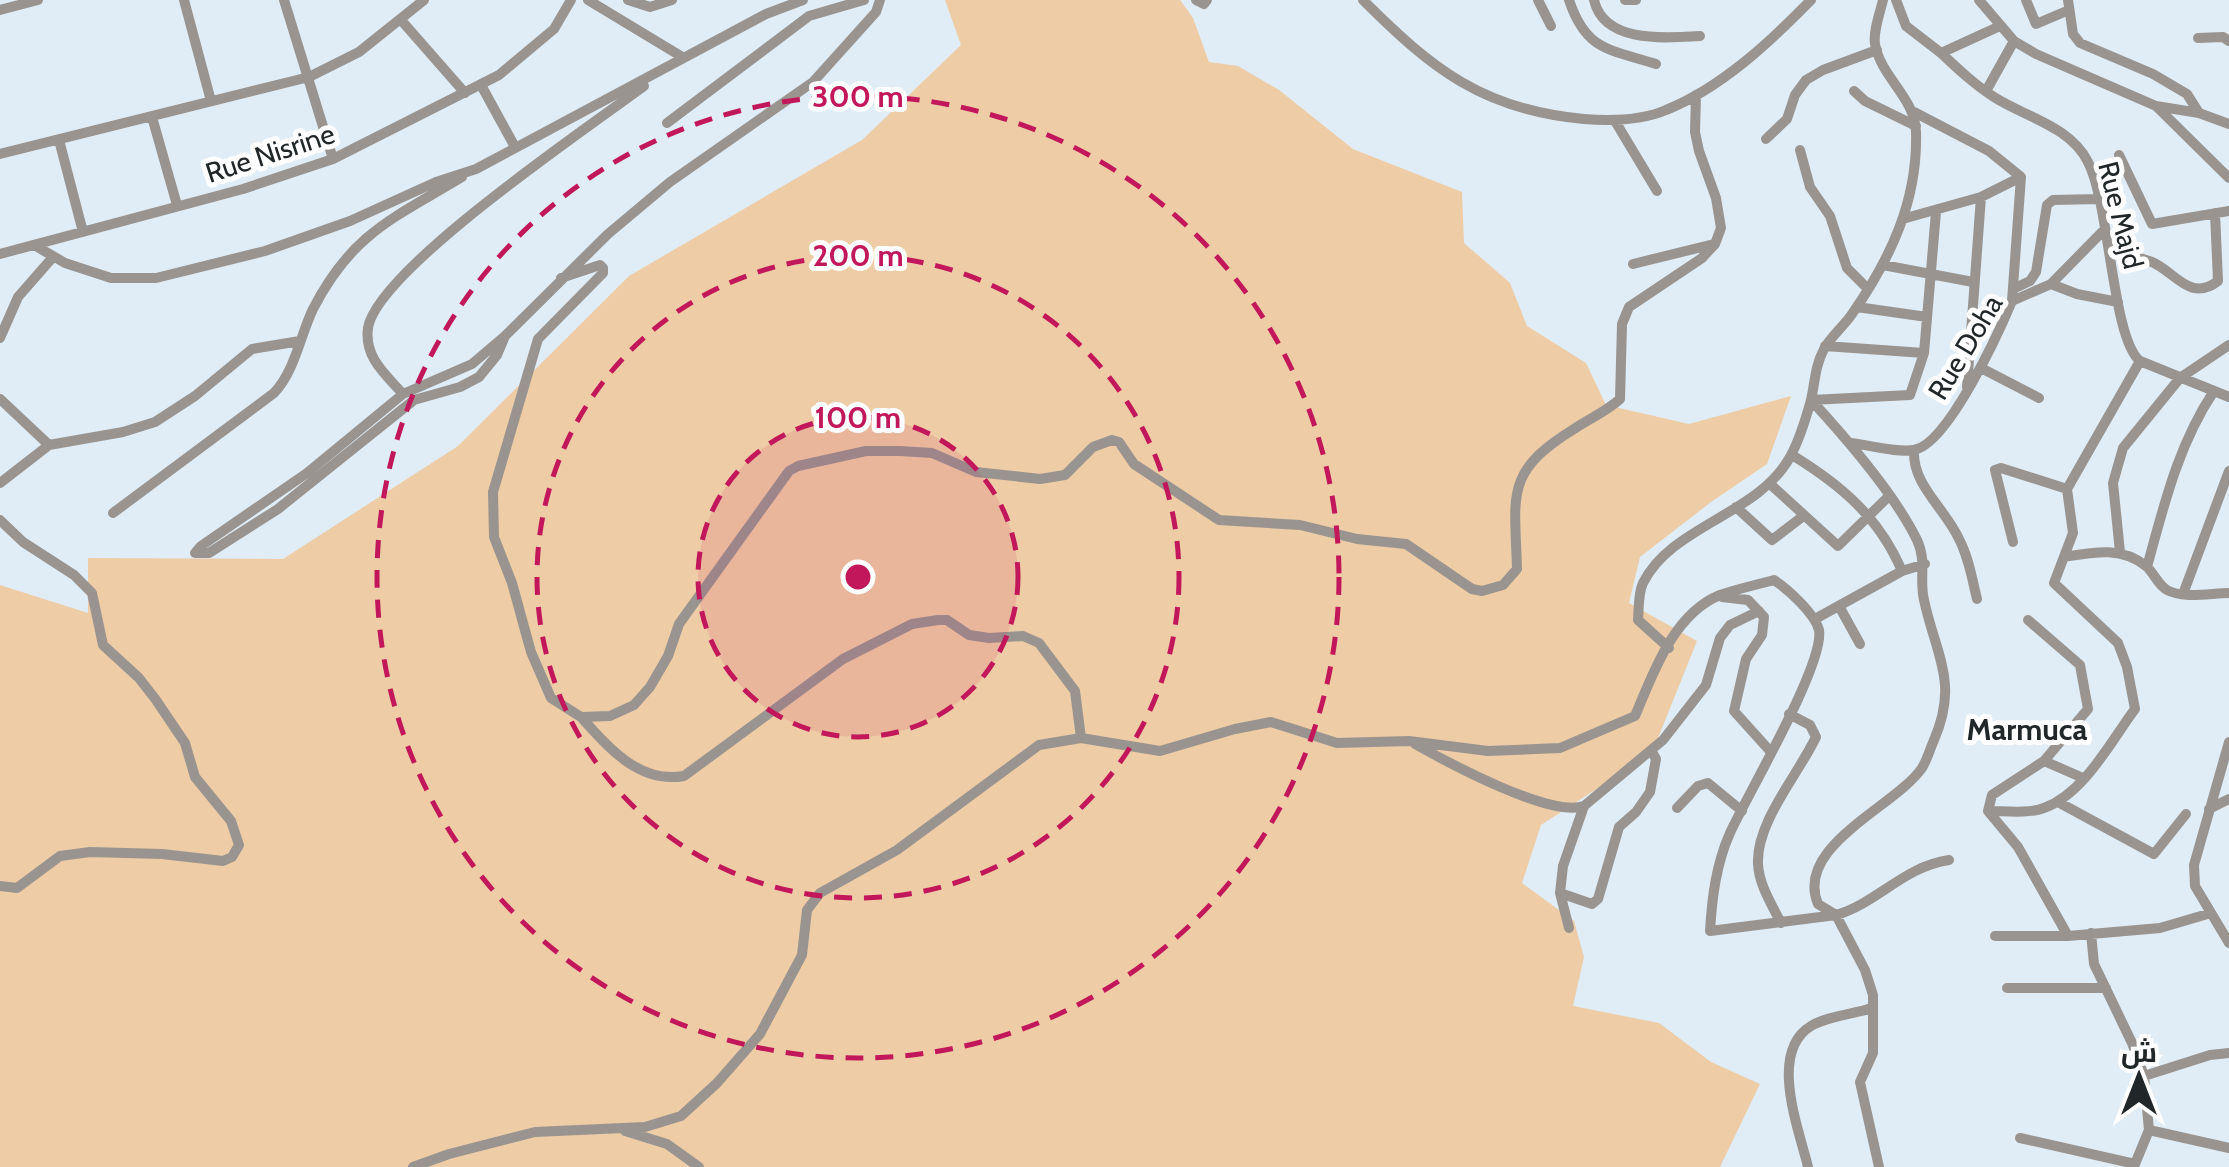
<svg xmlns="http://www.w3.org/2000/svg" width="2229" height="1167" font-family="Cabin,Cairo,sans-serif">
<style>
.green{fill:#eecca6}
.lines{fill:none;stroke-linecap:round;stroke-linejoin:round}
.minor{stroke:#999490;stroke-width:10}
.ring{fill:none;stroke:#c2185b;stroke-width:5;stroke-dasharray:18 12}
.labels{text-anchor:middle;stroke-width:10;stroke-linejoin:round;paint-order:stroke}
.street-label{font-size:28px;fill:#212629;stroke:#fff}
.neighbourhood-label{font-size:30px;font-weight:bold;fill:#212629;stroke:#fff}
.centre{fill:#c2185b;stroke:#fff;stroke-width:5}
.ring-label{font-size:30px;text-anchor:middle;font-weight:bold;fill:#c2185b;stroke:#fff;stroke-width:10;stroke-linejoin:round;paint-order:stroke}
</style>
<rect width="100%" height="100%" fill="#e0edf6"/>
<path class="green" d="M945,0h235l13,18 16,44 29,4 41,24 74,59 109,43 2,51 46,40 17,43 59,37 20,42 83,19 102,-28 -24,68 -56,38 -71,55 -11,46 68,38 -45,112 -111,72 -19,58 52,38 10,36 -11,49 86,17 52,39 49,22 -40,83h-1720v-582l88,28v-55l195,1 175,-113 171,-170 233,-136 99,-95z"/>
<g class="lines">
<path class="minor" d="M184,0l27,101
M284,0l49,159
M588,0l96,58
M628,0l22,7 22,-7
M1196,0l8,4 3,-4
M1363,0c69,69 120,110 221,119 27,2 57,2 82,-9 55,-22 104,-68 145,-110
M1538,0l13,26
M1569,0c17,51 40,49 87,64
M1594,0c10,44 72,38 106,36
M1625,0h11
M1896,0l10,26 35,27 59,-27
M1979,0l35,41 22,13 120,52 43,7
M2026,0l10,24 33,-14
M2068,0l5,34 7,9 73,31 34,20 12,19 30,11
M0,10l38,-10
M401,20l64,73
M2198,38l25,-1 6,4
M1941,53c17,16 34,32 53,44 31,20 76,29 94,65 22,42 24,177 52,199l89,36
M481,85l34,62
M1854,91l11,10 51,25
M1986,91l28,-50
M2156,106l73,72
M1914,112l75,39 32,26 -9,124
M152,117l25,88
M1615,121l42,70
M667,123l142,-107 55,-16
M1766,139l21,-20 8,-24 11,-15 17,-10 54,-20
M59,140l24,92
M1800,150l10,37 20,29 17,52 21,21
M0,154l309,-77 50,-25 65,-52
M2119,155l33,69 77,-13
M1906,218l75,-21 40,-20
M34,245l31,18 46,15h45l109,-27 85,-30 86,-39 40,-13 290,-155 37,-14
M2111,251c13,3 28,6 41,11 22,9 38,41 66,19l-3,-68
M0,254l243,-65 90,-30 166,-84 55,-46 17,-29
M1633,264l81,-20
M1883,265l90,17
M561,278l39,-13 3,3v5l-65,66 -45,153 1,45 18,46 19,69 20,46 30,19 29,-1 24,-11 16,-18 18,-31 11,-32 110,-153 9,-5 68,-15h34l32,2 44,19 64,7 25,-4 28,-28 19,-7 7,2 15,22 85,56 81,5 57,14 49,5 66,45 10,2 21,-6 14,-16c-2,-74 -13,-97 57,-140 15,-10 33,-18 46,-30l2,-75 7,-17 73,-49 13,-14 6,-16 -5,-30 -17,-47 -4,-19 1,-37
M2051,284l26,10 41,8
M2015,288l15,-7 6,-9 11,-67 6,-5 46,-1
M1857,307l70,10
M505,336l-8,19 -18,22 -19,10 -46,13 -136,109 -69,44h-14l6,-7 106,-73 96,-79 69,-30 33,-28 103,-102 62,-52 143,-100 63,-70 4,-12
M0,338l18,-41 35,-40
M1825,346l99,7
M1981,368l58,30
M1967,387l14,-190
M403,394c-18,-20 -39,-37 -35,-66 9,-58 221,-201 276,-242
M0,399l49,46
M1811,400c35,38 83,93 106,140 10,21 2,39 7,60 12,56 35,82 10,140 -4,9 -7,20 -12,28 -27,39 -128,78 -104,136l18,11 29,55 8,25v58l-13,29 19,85
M1811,400l99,-5 14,-42 12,-141
M1851,443c19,2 45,10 63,7 34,-6 85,-118 98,-149l39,-17 53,-54
M1914,450c-2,35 31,58 45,89 10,19 13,40 18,60
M1792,455c49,30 87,62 110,116
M0,483l49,-38 74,-13 32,-10 40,-26 57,-47 48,-8
M1769,483l69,63 50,-49
M1736,507l36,33 30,-23
M113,513l161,-120c21,-22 26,-57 39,-84 39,-76 81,-91 149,-132
M0,520l23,22 51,33 18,18 11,52 36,33 17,22 29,43 10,34 36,44 8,24 -7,12 -9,4 -61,-7 -72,-2 -30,4 -43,32 -17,-2
M2013,542l-18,-72 6,-2 66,21
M2120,552l-7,-69 10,-35 57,-70 49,-33
M2064,557c30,-5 57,-11 82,9 8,7 12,19 21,24 16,9 44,3 62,3
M2147,567c17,-62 31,-122 67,-176
M2183,594l46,-123
M1722,597l26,3 16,17 -2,18 -16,24 -12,52 36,40
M1839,606l21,38
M1815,619l87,-48 23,-7
M2028,620l52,45 8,44 -44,52
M1669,648l-31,-28c1,-11 0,-27 5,-37 29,-58 115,-68 147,-126 9,-16 16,-39 21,-57 4,-18 4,-34 13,-51 7,-13 20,-23 28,-35 39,-56 66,-114 64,-182 -1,-35 -35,-54 -41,-88 -2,-13 5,-31 8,-44
M581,717c28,31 58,67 103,59l159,-117 69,-35 26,-4h9l22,15 20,3 34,-2 16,7 36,48 6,47
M2229,742l-35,123 1,21 34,57
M1415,744c32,18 135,74 169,62l79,-66 43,-55 14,-47 10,-13 29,-14
M2058,802l96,52 32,-40
M1677,808l21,-22 10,-3 34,28
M2209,809l20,-10
M1988,811c17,0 40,3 56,-3 40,-14 67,-67 91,-99l-8,-42 -9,-24 -64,-60 19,-50 -6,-44 73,-128
M1988,811l30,36 50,89
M1988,811l4,-16 52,-34 39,17
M1560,893l32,11 6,-5 21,-72 17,-15 14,-20 6,-33 -5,-9
M1781,923c-9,-18 -22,-38 -23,-59 -2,-42 40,-89 58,-127l-6,-12 -21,-11
M1569,928l-9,-35 3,-27 21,-60
M1995,936h73l92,-8 51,-15
M2007,988h99
M2144,1076l66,-21 19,-2
M2149,1130l80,18
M625,1131l42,13 32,23
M2020,1138l115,26 14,-34 -5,-54 -12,-33 -38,-79 -3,-31
M413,1167l36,-13 86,-22 110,-5 36,-11 36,-33 43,-49 42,-79 5,-45 13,-17 77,-43 142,-105 42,-7 79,13 75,-22 36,-7 66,21 72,-2 79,10 72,-3 75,-32c18,-42 38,-102 85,-121 17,-6 36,-10 54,-15 14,9 41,34 45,50 6,34 -72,165 -89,203 -14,31 -18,65 -20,98l126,-16c43,-13 67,-48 113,-55
M1808,1167c-9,-38 -40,-115 3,-141 16,-10 43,-12 61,-18"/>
</g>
<circle cx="858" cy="577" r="160" fill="#c2185b" fill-opacity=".12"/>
<g class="ring">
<circle cx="858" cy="577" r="160"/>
<circle cx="858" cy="577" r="321"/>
<circle cx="858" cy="577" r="481"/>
</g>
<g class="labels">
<g class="street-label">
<text transform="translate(270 153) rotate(-18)" y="10">Rue Nisrine</text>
<text transform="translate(2121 215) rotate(76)" y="10">Rue Majd</text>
<text transform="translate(1965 347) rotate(-59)" y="10">Rue Doha</text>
</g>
<g class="neighbourhood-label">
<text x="2027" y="740">Marmuca</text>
</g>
</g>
<circle cx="858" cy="577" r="15" class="centre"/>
<g class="ring-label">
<text x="858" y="107">300 m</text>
<text x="858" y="266">200 m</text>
<text x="858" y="428">100 m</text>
</g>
<g transform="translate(2139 1077)" stroke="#ffffff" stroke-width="8" paint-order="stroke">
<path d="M0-8L18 38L0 25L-18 38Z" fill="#212629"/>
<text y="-15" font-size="28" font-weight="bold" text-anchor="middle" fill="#212629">ش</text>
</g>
</svg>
